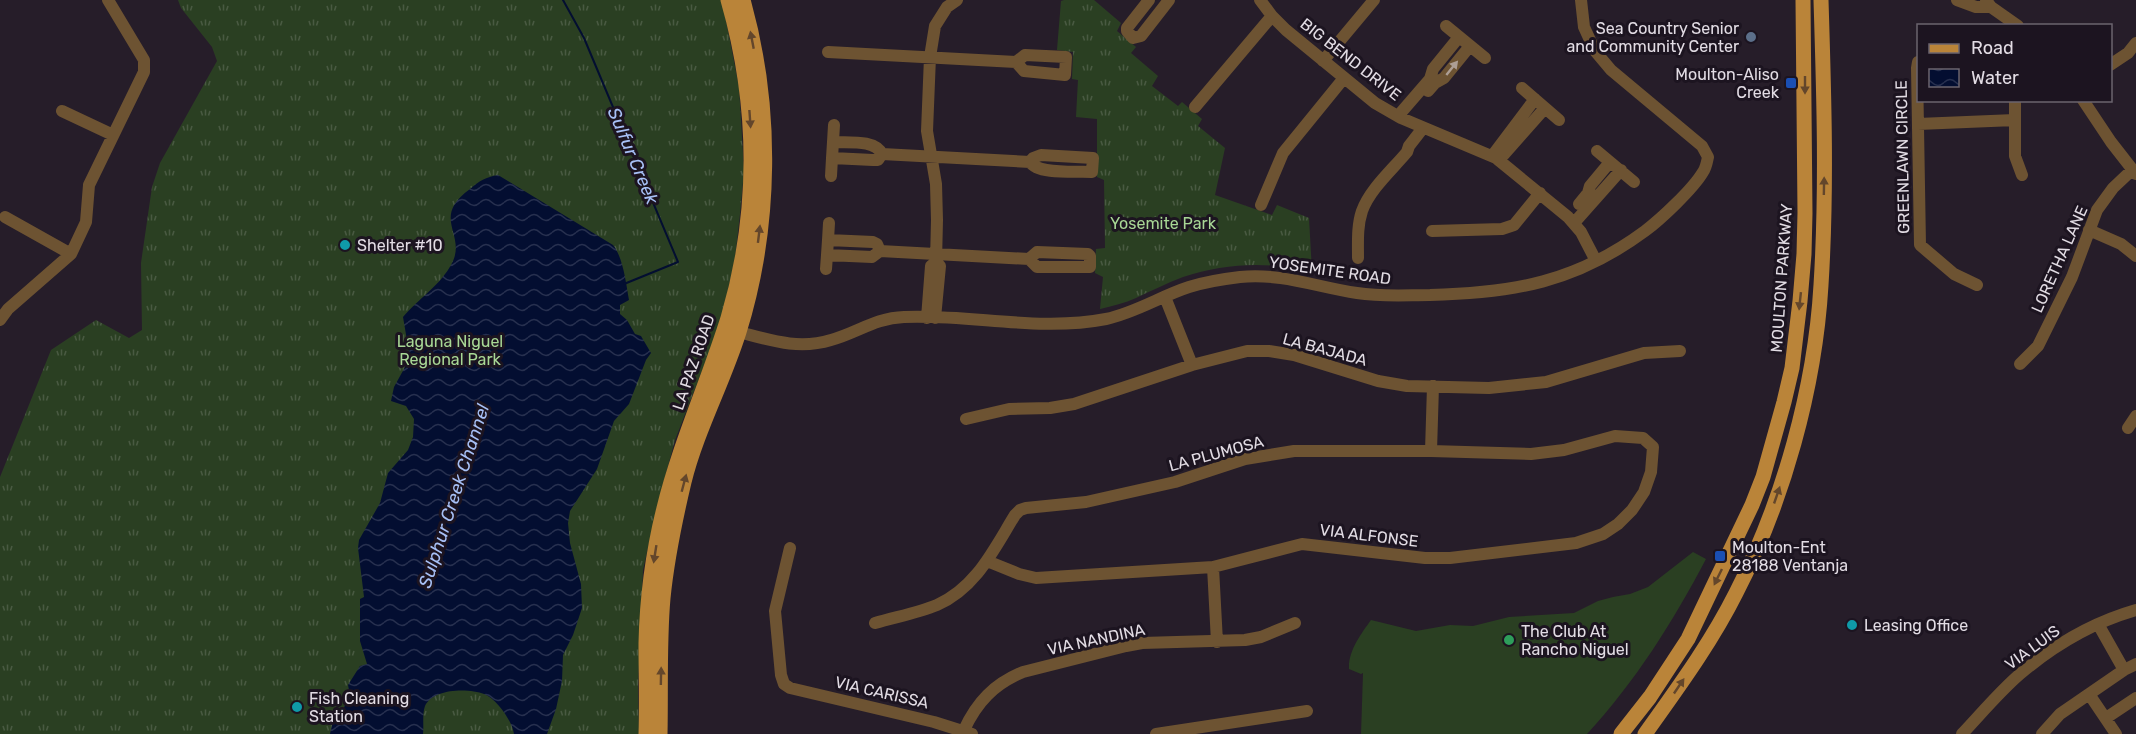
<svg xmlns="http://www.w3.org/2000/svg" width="2136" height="734" font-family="Rubik,sans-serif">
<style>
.grass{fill:url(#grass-tufts)}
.pitch{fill:#2a3f22}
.water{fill:url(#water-waves)}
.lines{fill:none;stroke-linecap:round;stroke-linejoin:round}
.stream{stroke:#030e31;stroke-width:2}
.minor{stroke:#6d5332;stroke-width:12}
.major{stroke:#ba8439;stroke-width:15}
.oneway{fill:#63462b}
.oneway2{fill:#ad9e94}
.service-dot{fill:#5c6f8a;stroke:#1c1420;stroke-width:2}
.transit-dot{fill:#1a4fb4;stroke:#1c1420;stroke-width:2}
.culture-dot{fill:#0f9aa8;stroke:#1c1420;stroke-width:2}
.leisure-dot{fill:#2e9e5b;stroke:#1c1420;stroke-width:2}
.labels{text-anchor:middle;stroke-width:6;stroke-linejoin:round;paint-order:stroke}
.poi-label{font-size:16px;fill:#e2dce4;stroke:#1c1420;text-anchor:start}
.street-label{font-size:16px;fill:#e2dce4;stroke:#1c1420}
.park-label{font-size:16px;fill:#a8d795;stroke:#1c1420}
.water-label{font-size:18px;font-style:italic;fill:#a7c0f6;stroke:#1c1420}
</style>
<defs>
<pattern id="grass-tufts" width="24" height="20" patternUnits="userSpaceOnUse" patternTransform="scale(1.5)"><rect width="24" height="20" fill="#2a3f22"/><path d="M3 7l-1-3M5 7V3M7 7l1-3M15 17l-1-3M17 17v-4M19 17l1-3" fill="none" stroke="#495a42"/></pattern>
<pattern id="water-waves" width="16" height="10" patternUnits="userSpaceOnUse" patternTransform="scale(1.5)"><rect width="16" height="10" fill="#030e31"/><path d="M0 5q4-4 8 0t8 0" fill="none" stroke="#27304f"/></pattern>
</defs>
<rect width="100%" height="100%" fill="#261d29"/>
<path class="grass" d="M178,0h544l17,87 5,84 -4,43 -5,44 -14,64 -46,118 -18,67 -14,63 -5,117 1,47h-639v-257l51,-127 45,-30 33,18 13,-8 -1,-67 11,-76 8,-24 57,-102 -5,-14 -31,-39z
M1064,0h30l27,23 -4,8 19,16 -5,6 27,23 -6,10 26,20 4,-4 20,17 -4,7 27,22 -10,47 57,20 5,-10 32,13 3,54c-43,-11 -87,-9 -129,5 -16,6 -32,14 -47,21 -11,5 -24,8 -36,11l3,-32 -8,-4 1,-24 9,-1 -1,-68 -7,-3v-58l-21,-2 2,-37 -6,-1 1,-27 -16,-2 4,-49z"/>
<path class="pitch" d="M1693,552l13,7c-33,63 -71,123 -119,175h-226l2,-61 -2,1 -12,-5c-1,-18 12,-35 22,-49l45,11 34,-6 23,1 36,-9 65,-4 24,-12 15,-4 17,-3 18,-7z"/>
<path class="water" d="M498,175l115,70c10,12 13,38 16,55l-9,5v9l7,6 8,14 6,2 10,17 -5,7 -17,44 -15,17 -17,48 -27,42 -2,12 2,20 11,41 1,24 -9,27 -10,20 -1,26 -6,28 -9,25h-33c-2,-13 -17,-35 -30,-40 -15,-6 -51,-6 -59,12 -3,8 -1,20 -2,28h-93c2,-10 5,-21 14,-26l3,-9 -1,-6 3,-3 -1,-5 12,-19 7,-2 -7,-23v-42l4,-2 -6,-49 1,-8 21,-37 8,-30 20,-23 5,-13 1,-18 -8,-13 -15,-5 3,-14 16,-29 -7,-41c15,-18 38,-32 49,-54 15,-29 -22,-45 18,-74 9,-8 16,-12 28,-14z"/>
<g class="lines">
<path class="stream" d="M563,0l21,38 94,224 -54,22"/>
<path class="minor" d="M1149,0l-22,28v3l6,7 8,-2 28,-36
M1260,0l12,16 14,14 89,73 26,15 95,40 72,59 13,15 15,29
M1957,0l19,7h15
M1986,0l5,7 27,19
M1446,26l39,32
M828,52l188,10 9,-7 41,2 -1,18 -41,-4 -8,-9
M1323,61l51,-61
M1918,62l-1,6 3,177 34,29 23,11
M2110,65l18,-12 8,-10
M1522,88l37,32
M1428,91l7,-8 9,-5 26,-32
M2015,100v56l7,19
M2083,100l28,42 25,32
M1195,107l77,-91
M62,111l51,24
M1398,116l32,-37 3,-10 26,-32
M1918,124l97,-4
M833,142l1,-17
M1597,151l37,31
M882,154c-7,-15 -34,-11 -49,-12l-1,16 41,2h5l4,-6 148,8 3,-4 8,-3 52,3 -1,14c-15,-1 -54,3 -62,-10
M1492,156l43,-57
M1499,160l46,-52
M831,176l1,-18
M1579,204l9,-11 2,-7 20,-24
M1261,205l22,-52 61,-75
M5,217l66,37
M1574,223l47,-53
M2089,230l32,14 15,12
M1432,231l70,-2 12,-4 26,-32
M828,240l1,-17
M880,251l-3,-7 -4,-2 -45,-2 -1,15 45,2 8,-6 149,8 8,-7 51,2 2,2v11h-53l-8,-8
M1358,258c0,-16 -1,-32 4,-47 8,-22 30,-41 45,-59l2,-6 14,-18
M826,269l1,-14
M1165,297l27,68
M927,318l4,-52 5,-4 1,-42 -1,-36 -9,-53 3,-74 5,-31 12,-19 10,-7
M935,318l5,-52 -4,-4
M0,320l8,-11 63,-55 15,-32 3,-37 55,-113v-12l-36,-60
M739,332c31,8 59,18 92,8 26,-7 44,-22 73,-23 68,-3 135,15 202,2 29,-6 55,-23 83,-32 16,-5 34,-8 51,-10 43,-4 76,10 117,16 25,4 49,2 73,2 84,-2 146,-13 215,-64 16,-12 48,-42 58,-59 3,-4 4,-10 5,-15l-6,-11 -91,-76 -16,-19 -11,-24 -3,-27
M2020,364l18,-18 34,-69 25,-67 16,-22 19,-18
M966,419l43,-10 41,-1 24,-4 118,-39 55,-14h22l25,4 84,26 29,5 82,2 57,-6 98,-29 36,-2
M2128,428l8,-12
M1431,451l2,-65
M790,548l-15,63 6,64 3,9 6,4 144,34 38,12
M1213,567l4,75
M875,623c20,-6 43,-10 62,-18 39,-17 57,-56 78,-90l5,-5 6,-2 60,-6 89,-20 70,-23 49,-8h137l100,3 33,-4 51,-14 28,2 10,9 -2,25 -7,20 -12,18 -14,14 -15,10 -27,9 -126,15h-25l-123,-14 -89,23 -177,11 -17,-4 -32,-13
M2098,624l26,46
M2089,694l27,40
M2106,718l30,-20
M964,730c13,-28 30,-46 59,-58l103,-26 16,-3 103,-3 16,-3 34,-14
M1156,734l151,-23
M1962,734c19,-20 37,-42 58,-60 33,-28 74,-52 116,-64
M2042,734l18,-20 64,-44 12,-6"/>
<path class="major" d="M646,734c1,-30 0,-61 0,-91 1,-45 7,-91 18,-135 16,-65 44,-126 64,-190 31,-105 30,-213 0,-318
M660,734c1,-45 -1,-91 3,-136 4,-40 12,-78 21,-116 13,-52 39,-99 55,-150 33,-106 34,-226 4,-332
M1621,734l29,-37 38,-58 64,-134 11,-28 21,-75 8,-34 8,-67 4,-47 1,-41 -2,-213
M1645,734c32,-45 66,-91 91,-141 47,-91 79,-205 85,-308 6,-95 3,-190 0,-285"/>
</g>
<defs><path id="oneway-solid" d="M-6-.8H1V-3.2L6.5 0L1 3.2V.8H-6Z" transform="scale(1.5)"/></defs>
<g class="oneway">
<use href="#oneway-solid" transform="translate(752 40) rotate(-101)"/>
<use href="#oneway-solid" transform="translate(1805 85) rotate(90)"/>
<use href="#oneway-solid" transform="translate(750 119) rotate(86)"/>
<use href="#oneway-solid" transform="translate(1824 186) rotate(-89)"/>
<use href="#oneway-solid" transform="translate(759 234) rotate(-83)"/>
<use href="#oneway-solid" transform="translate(1800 301) rotate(96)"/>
<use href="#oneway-solid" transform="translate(684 483) rotate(-75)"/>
<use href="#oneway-solid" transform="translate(1777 495) rotate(-71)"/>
<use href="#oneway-solid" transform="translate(655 554) rotate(99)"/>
<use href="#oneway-solid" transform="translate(1718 577) rotate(116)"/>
<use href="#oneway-solid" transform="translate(661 676) rotate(-89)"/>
<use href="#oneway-solid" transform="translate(1679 686) rotate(-56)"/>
</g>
<use class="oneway2" href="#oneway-solid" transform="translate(1452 68) rotate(-51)"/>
<circle class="service-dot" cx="1751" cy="37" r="6"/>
<g class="transit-dot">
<rect x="1785" y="77" width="12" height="12" rx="3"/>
<rect x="1714" y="550" width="12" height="12" rx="3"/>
</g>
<g class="culture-dot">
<circle cx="345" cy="245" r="6"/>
<circle cx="1852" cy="625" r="6"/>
<circle cx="297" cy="707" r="6"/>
</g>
<circle class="leisure-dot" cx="1509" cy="640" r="6"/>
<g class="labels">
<g class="poi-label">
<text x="1739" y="34" text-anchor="end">Sea Country Senior<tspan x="1739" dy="18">and Community Center</tspan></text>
<text x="1779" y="80" text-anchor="end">Moulton-Aliso<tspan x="1779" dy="18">Creek</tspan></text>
<text x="357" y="251">Shelter #10</text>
<text x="1732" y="553">Moulton-Ent<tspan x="1732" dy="18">28188 Ventanja</tspan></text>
<text x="1864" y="631">Leasing Office</text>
<text x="1521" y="637">The Club At<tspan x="1521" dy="18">Rancho Niguel</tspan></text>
<text x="309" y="704">Fish Cleaning<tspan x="309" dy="18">Station</tspan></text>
</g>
<g class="street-label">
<text transform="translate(1351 59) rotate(38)" y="6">BIG BEND DRIVE</text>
<text transform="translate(1902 157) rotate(-91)" y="6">GREENLAWN CIRCLE</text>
<text transform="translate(2059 259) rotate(-66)" y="6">LORETHA LANE</text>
<text transform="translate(1330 270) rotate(8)" y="6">YOSEMITE ROAD</text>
<text transform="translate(1781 278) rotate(-86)" y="6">MOULTON PARKWAY</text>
<text transform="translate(1325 349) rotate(15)" y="6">LA BAJADA</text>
<text transform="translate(693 362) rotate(-71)" y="6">LA PAZ ROAD</text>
<text transform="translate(1216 453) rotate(-15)" y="6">LA PLUMOSA</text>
<text transform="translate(1369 535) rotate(7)" y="6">VIA ALFONSE</text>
<text transform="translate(1096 639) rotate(-12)" y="6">VIA NANDINA</text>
<text transform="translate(2032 647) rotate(-36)" y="6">VIA LUIS</text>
<text transform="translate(882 692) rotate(13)" y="6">VIA CARISSA</text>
</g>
<g class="park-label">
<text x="1163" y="229">Yosemite Park</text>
<text x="450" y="347">Laguna Niguel<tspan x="450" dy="18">Regional Park</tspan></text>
</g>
<g class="water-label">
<text transform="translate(633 156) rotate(67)" y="6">Sulfur Creek</text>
<text transform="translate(454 496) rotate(-72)" y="6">Sulphur Creek Channel</text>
</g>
</g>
<rect x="1917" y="24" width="195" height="78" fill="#1c1420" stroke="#6b646e" stroke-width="1.5"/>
<rect x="1929" y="44" width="30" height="9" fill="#ba8439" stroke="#6b646e" stroke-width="1.5"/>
<text x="1971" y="54" font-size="18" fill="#e2dce4">Road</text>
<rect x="1929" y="69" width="30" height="18" fill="url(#water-waves)" stroke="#6b646e" stroke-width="1.5"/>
<text x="1971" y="84" font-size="18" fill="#e2dce4">Water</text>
</svg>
